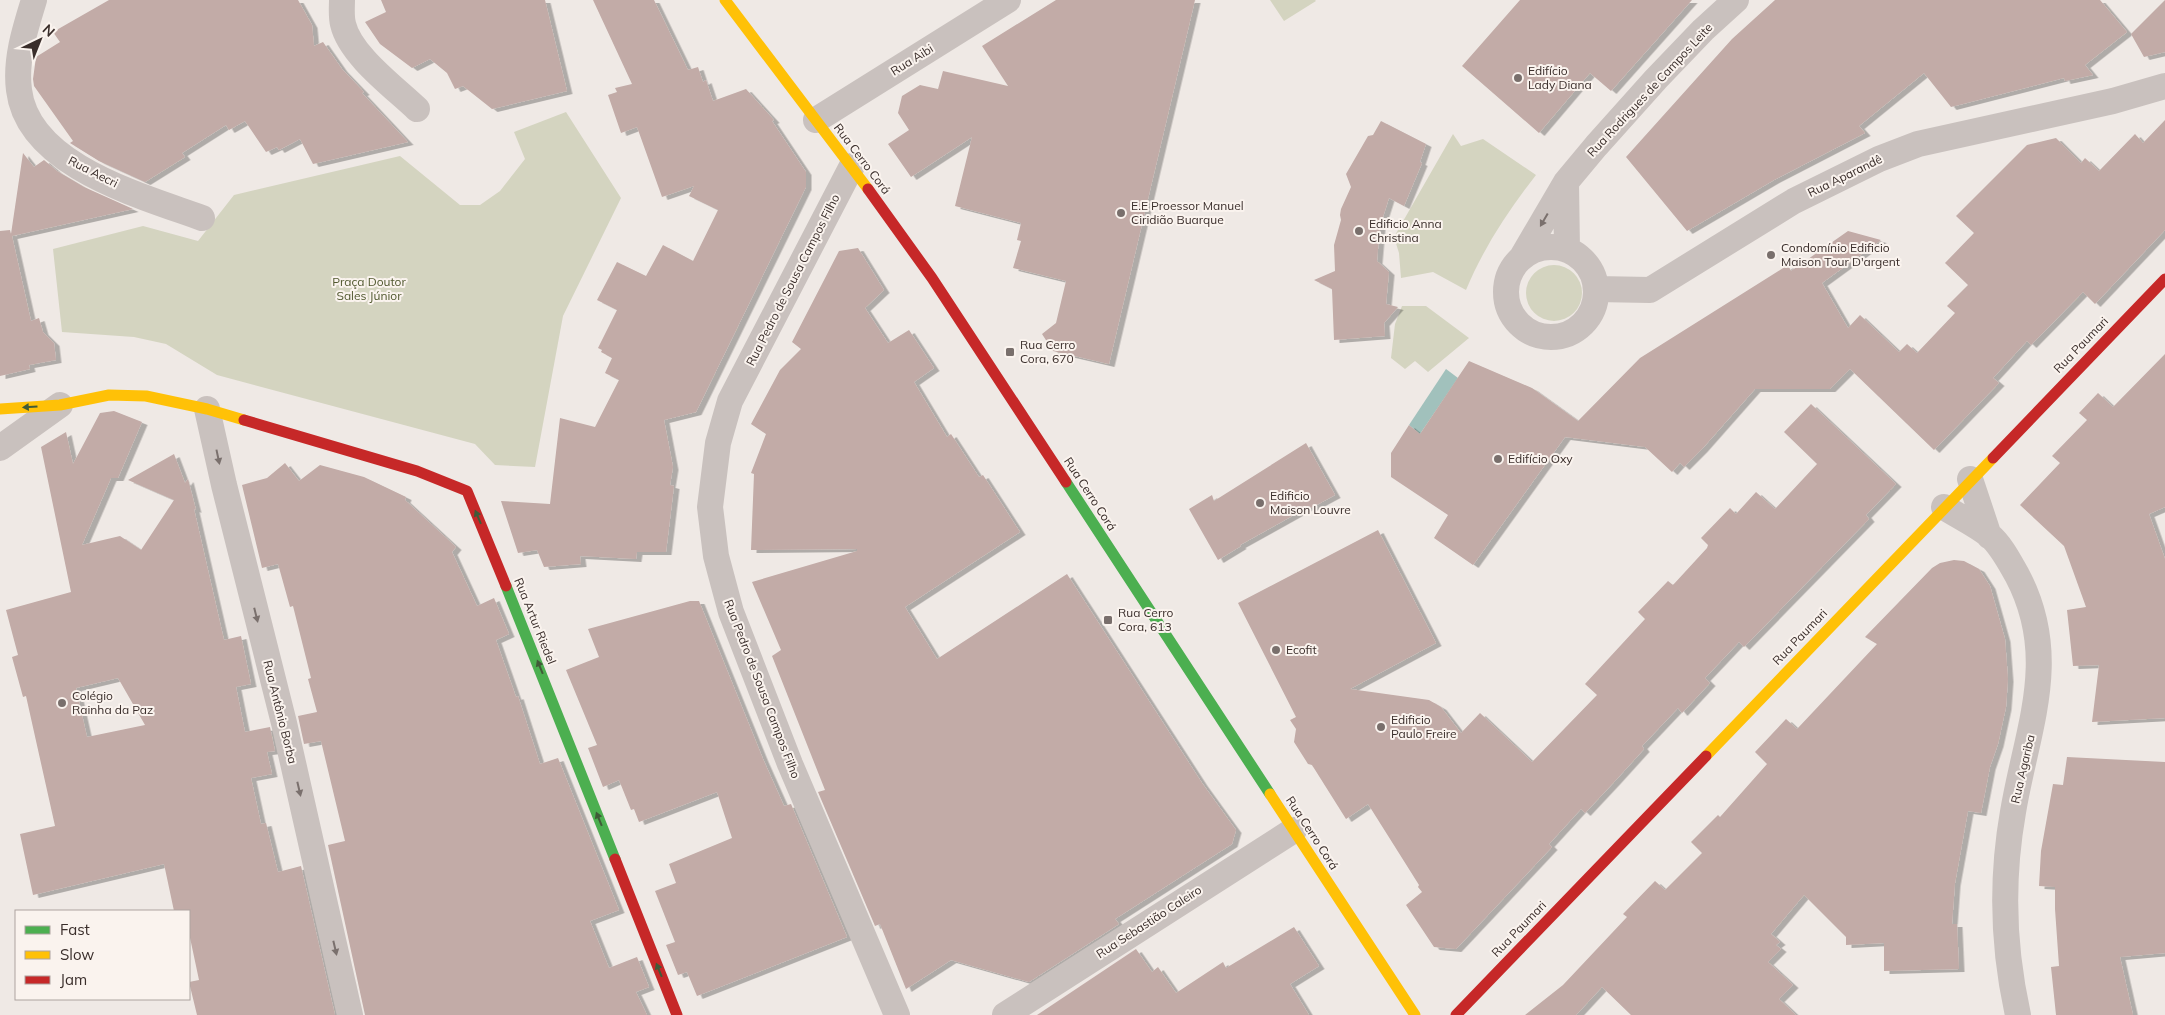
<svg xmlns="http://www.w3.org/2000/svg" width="2165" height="1015" font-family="Mulish,sans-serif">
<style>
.green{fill:#d4d4c0}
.water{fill:#a1c1bc}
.building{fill:#c2aba7;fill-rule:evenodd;filter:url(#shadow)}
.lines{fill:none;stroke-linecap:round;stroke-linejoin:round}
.street{stroke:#c9c1be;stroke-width:26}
.fast{stroke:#4caf50;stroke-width:11}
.slow{stroke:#ffc107;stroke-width:11}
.jam{stroke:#c62828;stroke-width:11}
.oneway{fill:#7a706d}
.oneway2{fill:#405b38}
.poi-dot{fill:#796f6c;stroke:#faf3ee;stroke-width:2}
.labels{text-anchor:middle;stroke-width:4;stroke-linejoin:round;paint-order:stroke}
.street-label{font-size:12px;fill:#3a2e2b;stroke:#faf3ee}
.poi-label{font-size:12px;fill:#3a2e2b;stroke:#faf3ee;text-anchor:start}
.park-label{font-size:12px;fill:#50582f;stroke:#faf3ee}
</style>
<defs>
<filter id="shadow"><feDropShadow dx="5.5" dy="3" stdDeviation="0" flood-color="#0004"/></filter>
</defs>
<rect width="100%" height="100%" fill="#efe9e5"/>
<path class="green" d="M1270,0h45l1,1 -32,20z
M566,112l55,86 -58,118 -28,151 -40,-2 -20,-21 -258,-69 -51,-31 -32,-7 -72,-5 -9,-83 90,-23 55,15 36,-46 166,-39 60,49h20l20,-14 25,-32 -11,-27z
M1453,134l8,12 22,-7 53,36c-28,36 -52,72 -70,115l-33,-18 -32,6 -2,-25 -5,-16z
M1526 293a28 28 0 1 1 56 0a28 28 0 1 1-56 0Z
M1402,306h24l43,32 -41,34 -13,-11 -10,8 -14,-11 4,-34z"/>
<path class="water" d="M1446,369l12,9 -38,56 -11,-9z"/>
<path class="building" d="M109,0h189l14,25 2,21 9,-4 19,27 22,23 -2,1 46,49 -95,22 -13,-25 -21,11 -2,-3 -11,5 -21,-31 -16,9 -3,-5 -44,28 3,4 -40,25 -46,-21 -29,-18 3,-2 -39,-55 -1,-7 3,-22 24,-15 -7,-10z
M381,0h164l22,91 -75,18 -29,-23 -8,3 -8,-16 -17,-14 -18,9 -32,-24 -15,-22 21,-10z
M593,0h61l34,70 10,-3 5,15 3,-2 7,21 33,-12 28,31 -2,1 34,51v15l-110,225 -32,8 9,47 -3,18 4,1 -8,66h-29l-1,7 -56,-3 1,8 -37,3 -7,-17 -19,3 -17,-52 49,3 10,-86 35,9 24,-47 -14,-7 7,-15 -11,-6 1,-2 -4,-2 19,-38 -20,-10 20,-38 29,14 17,-31 30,16 25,-51 -29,-14 5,-10 -32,11 -25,-70 -16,6 -13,-38 9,-3 -2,-4 17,-4z
M1056,0h139l-86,364 -56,-13 -11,-17 14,-11 10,-42 -53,-13 8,-27 -4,-1 4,-17 -66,-17 17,-69 -61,40 -23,-33 21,-14 -11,-17 4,-17 18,-11 18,4 5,-18 65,15 -26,-40z
M1520,0h172l-81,91 -21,-18 -51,60 -77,-67z
M1775,0h325l27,32 -42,33 8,10 -28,6 -1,-3 -113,29 -27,-34 -65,53 6,7 -91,47 -87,51 -61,-74 106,-118z
M2165,0v52l-21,5 -13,-23z
M2165,120v110l-70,74 -12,-12 -52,53 -4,-4 -34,37 6,5 -65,67 -84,-81 -20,20h-75l-53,60 -18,18 -4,-4 -8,9 -27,-25 -80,-10 -92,128 -39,-27 14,-23 -57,-38v-24l18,-28 11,9 49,-73 63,27 46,33 62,-63 148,-93 3,6 57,-40 33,9 -59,43 26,45 12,-13 39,37 8,-8 10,9 38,-40 -8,-7 21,-21 -23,-22 29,-30 -18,-17 71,-71 29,-7 25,25 4,-5 14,13 36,-37 8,9z
M1381,121l45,23 -6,18 2,1 -18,43 -15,-8 -9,28 -3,35 12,11 -3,32 12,3 -14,16 1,13 -51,4 -2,-51 -18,-9 21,-9 -1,-26 7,-25 -1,-5 1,-6 10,-22 -5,-13 22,-38 5,-1z
M23,153l11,14 10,-7 13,11 27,16 49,22 -121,27 19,85 8,-3 4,14 11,11 2,17 -27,5 1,4 -30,7v-145l10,-1 1,4z
M858,248l26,42 -19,18 23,35 21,-13 25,38 -20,14 33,55 4,-3 28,43 4,-2 37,57 -115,75 32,52 130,-85 135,209 34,47 -4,14 -117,75 4,5 -90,58 -78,-22 -45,29 -26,-65 -5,2 -57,-134 7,-2 -53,-134 9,-6 -29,-68 105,-31v-2l-106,1 3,-76 -3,-1 15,-39 -15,-10 29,-54 21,-21 -9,-7 47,-91z
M2165,354v153l-16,7 16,45v159l-73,4 7,-57 -26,1 -6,-56 19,-3 -22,-61 -44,-41 40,-42 -8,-7 35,-36 -8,-7 19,-20 15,14z
M1811,404l85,80 -30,31 3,4 -125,128 -5,-5 -34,36 5,5 -28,30 -4,-5 -36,38 2,3 -29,32 -30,32 -4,-4 -32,35 3,3 -96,102 -22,-2 -28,-42 16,-13 -4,-5 1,-2 -51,-81 -22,15 -34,-54 -4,-1 -14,-22 2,-13 -6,-9 6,-3 -58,-114 140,-73 58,113 -86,46 79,11 12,7 20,26 19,-20 52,49 65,-67 -12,-11 60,-65 -7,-7 30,-31 5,4 34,-37 1,-3 -7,-7 29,-30 6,6 20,-22 19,17 42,-45 -33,-32z
M114,411l28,11 -24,56h-7l-29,67 38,-9 21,14 33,-50 -46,-20 46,-26 11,29 3,-4 8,31 -2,-1 30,131 17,-4 10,48 -15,3 9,45 25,-5 5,24 -8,1 5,22 -21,4 10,46 5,-1 12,49 23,-6 34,149h-138l-8,-33 10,-2 -10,-47v-22h-15l-10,-47 -131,31 -13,-61 35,-8 -29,-130 -3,1 -11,-40 6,-2 -12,-45 65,-18 -30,-145 25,-15 7,32 27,-51zM118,678l27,47 -58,12 -11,-49z
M1306,443l29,52 -24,13 -1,-2 -70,39 1,1 -23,14 -29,-51 23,-14 2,6z
M285,463l14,18 21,-16 44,12 42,20 -1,3 51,47 -4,5 25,54 17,-8 15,36 -13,6 20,57 2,-1 22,68 18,-6 61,152 -29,11 19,47 28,-11 12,30 -13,5 11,23h-282l-37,-170 17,-4 -24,-100 -17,3 -6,-28 19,-4 -9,-33 3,-1 -18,-72 -3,1 -12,-43 -16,4 -20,-83 25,-7z
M1954,560l10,1 15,8 11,17 15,53 3,40 -2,28 -8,37 -8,23 -9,46 -13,-2 -13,72 -3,41h5l2,45 -75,2v-28l-38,2v-8l-42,-42 -33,39 9,8 -4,3 5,4 -13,13 25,23 -14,14 17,16h-165l-29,-28 -26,28h-51l38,-30 64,-68 -4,-3 32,-33 10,9 37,-37 -11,-11 27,-27 2,2 47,-53 -12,-12 31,-33 11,10 80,-85 -12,-7 67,-69 8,-5z
M690,601h9l64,158 21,47 7,-2 56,133 -150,59 -10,-24 -9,3 -12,-30 9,-3 -20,-51 21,-8 -7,-19 63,-26 -15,-46 -78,30 -5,-13 -3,1 -12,-30 -16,7 -15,-39 9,-3 -31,-75 33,-13 -11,-28z
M2067,757l98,5v191l-45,4 13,58h-77l-5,-48 8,-1 -4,-57v-22l-16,-1 2,-35 12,-67 10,1z
M1294,927l25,39 -29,18 19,31h-272l99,-66 16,23 6,-5 18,26 47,-31 3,6z"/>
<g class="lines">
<path class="street" d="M34,0c-9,29 -19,60 -15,90 9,76 123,106 183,128
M342,0c0,7 -1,16 1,24 7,31 51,63 74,85
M816,120l192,-120
M852,166l-122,235 -12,42 -8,64 6,49 15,56 59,152 107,251
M1566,183l1,67
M1506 292a45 45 0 1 1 90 0a45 45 0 1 1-90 0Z
M1522,257l44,-75 30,-36 60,-67 47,-49 33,-30
M1596,289l54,1 144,-89 85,-42 39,-15 195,-43 52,-15
M207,409l17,76 60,238 66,292
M0,448l60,-43
M1970,479l19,57
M1944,507c14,9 31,17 45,28 12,10 20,26 28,40 44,83 10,153 -4,237 -12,68 -10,136 5,203
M1005,1015l289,-185"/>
<path class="fast" d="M1066,482l204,312
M506,586l109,273"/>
<path class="slow" d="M725,0l143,189
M0,409l60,-4 49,-10 37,1 61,13 37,11
M1706,756l287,-298
M1270,794l145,221"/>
<path class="jam" d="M868,189l64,89 134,204
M244,420l173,51 50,20 39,95
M1993,458l172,-179
M615,859l62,156
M1456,1015l250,-259"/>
</g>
<defs><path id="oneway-solid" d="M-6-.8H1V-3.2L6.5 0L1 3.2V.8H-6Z" transform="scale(1.25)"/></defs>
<g class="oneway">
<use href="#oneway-solid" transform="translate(1544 220) rotate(120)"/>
<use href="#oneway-solid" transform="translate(218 457) rotate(78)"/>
<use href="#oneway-solid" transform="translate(256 615) rotate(76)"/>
<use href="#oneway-solid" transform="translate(299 789) rotate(77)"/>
<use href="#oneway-solid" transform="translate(335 948) rotate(77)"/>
</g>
<g class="oneway2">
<use href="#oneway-solid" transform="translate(30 407) rotate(176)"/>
<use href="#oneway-solid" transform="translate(478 517) rotate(-113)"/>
<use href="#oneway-solid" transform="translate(540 667) rotate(-112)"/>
<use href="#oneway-solid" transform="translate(599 819) rotate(-112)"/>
<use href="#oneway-solid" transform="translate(659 970) rotate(-112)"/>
</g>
<g class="poi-dot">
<circle cx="1518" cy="78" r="5"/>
<circle cx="1121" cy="213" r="5"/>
<circle cx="1359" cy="231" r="5"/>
<circle cx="1771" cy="255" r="5"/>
<rect x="1005" y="347" width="10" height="10" rx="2.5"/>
<circle cx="1498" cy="459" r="5"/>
<circle cx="1260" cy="503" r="5"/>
<rect x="1103" y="615" width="10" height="10" rx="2.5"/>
<circle cx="1276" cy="650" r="5"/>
<circle cx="62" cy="703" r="5"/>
<circle cx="1381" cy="727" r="5"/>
</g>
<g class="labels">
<g class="street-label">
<text transform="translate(912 60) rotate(-32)" y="4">Rua Aibi</text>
<text transform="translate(1650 90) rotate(-47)" y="4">Rua Rodrigues de Campos Leite</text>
<text transform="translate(862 159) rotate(53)" y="4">Rua Cerro Corá</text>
<text transform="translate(93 172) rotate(27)" y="4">Rua Aecri</text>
<text transform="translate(1845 176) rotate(-26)" y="4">Rua Aparandê</text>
<text transform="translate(793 280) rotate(-63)" y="4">Rua Pedro de Sousa Campos Filho</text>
<text transform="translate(2081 345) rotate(-46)" y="4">Rua Paumari</text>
<text transform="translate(1090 494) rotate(57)" y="4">Rua Cerro Corá</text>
<text transform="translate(535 621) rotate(68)" y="4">Rua Artur Riedel</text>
<text transform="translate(1800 637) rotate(-46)" y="4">Rua Paumari</text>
<text transform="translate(762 689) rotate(69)" y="4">Rua Pedro de Sousa Campos Filho</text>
<text transform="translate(280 712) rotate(76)" y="4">Rua Antônio Borba</text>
<text transform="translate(2023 769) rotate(-77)" y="4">Rua Agariba</text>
<text transform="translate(1312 833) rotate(57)" y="4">Rua Cerro Corá</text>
<text transform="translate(1149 922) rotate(-33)" y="4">Rua Sebastião Caleiro</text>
<text transform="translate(1519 929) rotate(-46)" y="4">Rua Paumari</text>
</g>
<g class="poi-label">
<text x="1528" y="75">Edifício<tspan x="1528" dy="14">Lady Diana</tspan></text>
<text x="1131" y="210">E.E Proessor Manuel<tspan x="1131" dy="14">Ciridião Buarque</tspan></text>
<text x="1369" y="228">Edificio Anna<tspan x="1369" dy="14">Christina</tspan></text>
<text x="1781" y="252">Condomínio Edificio<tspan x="1781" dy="14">Maison Tour D'argent</tspan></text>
<text x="1020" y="349">Rua Cerro<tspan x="1020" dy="14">Cora, 670</tspan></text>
<text x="1508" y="463">Edifício Oxy</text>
<text x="1270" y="500">Edificio<tspan x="1270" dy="14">Maison Louvre</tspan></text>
<text x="1118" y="617">Rua Cerro<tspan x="1118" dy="14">Cora, 613</tspan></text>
<text x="1286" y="654">Ecofit</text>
<text x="72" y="700">Colégio<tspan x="72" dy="14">Rainha da Paz</tspan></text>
<text x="1391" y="724">Edificio<tspan x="1391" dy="14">Paulo Freire</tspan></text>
</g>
<g class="park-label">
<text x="369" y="286">Praça Doutor<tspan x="369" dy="14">Sales Júnior</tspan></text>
</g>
</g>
<rect x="15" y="910" width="175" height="90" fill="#faf3ee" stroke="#ada4a0"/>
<rect x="25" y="926" width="25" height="8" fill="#4caf50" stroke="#ada4a0"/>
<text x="60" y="935" font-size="15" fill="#3a2e2b">Fast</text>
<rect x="25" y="951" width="25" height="8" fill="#ffc107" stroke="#ada4a0"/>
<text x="60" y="960" font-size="15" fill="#3a2e2b">Slow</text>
<rect x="25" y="976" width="25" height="8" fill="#c62828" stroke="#ada4a0"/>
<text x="60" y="985" font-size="15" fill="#3a2e2b">Jam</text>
<g transform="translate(40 40) rotate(43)" stroke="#faf3ee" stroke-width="4" paint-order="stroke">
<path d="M0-4L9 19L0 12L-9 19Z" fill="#3a2e2b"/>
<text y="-8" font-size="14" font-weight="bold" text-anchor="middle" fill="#3a2e2b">N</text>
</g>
</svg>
